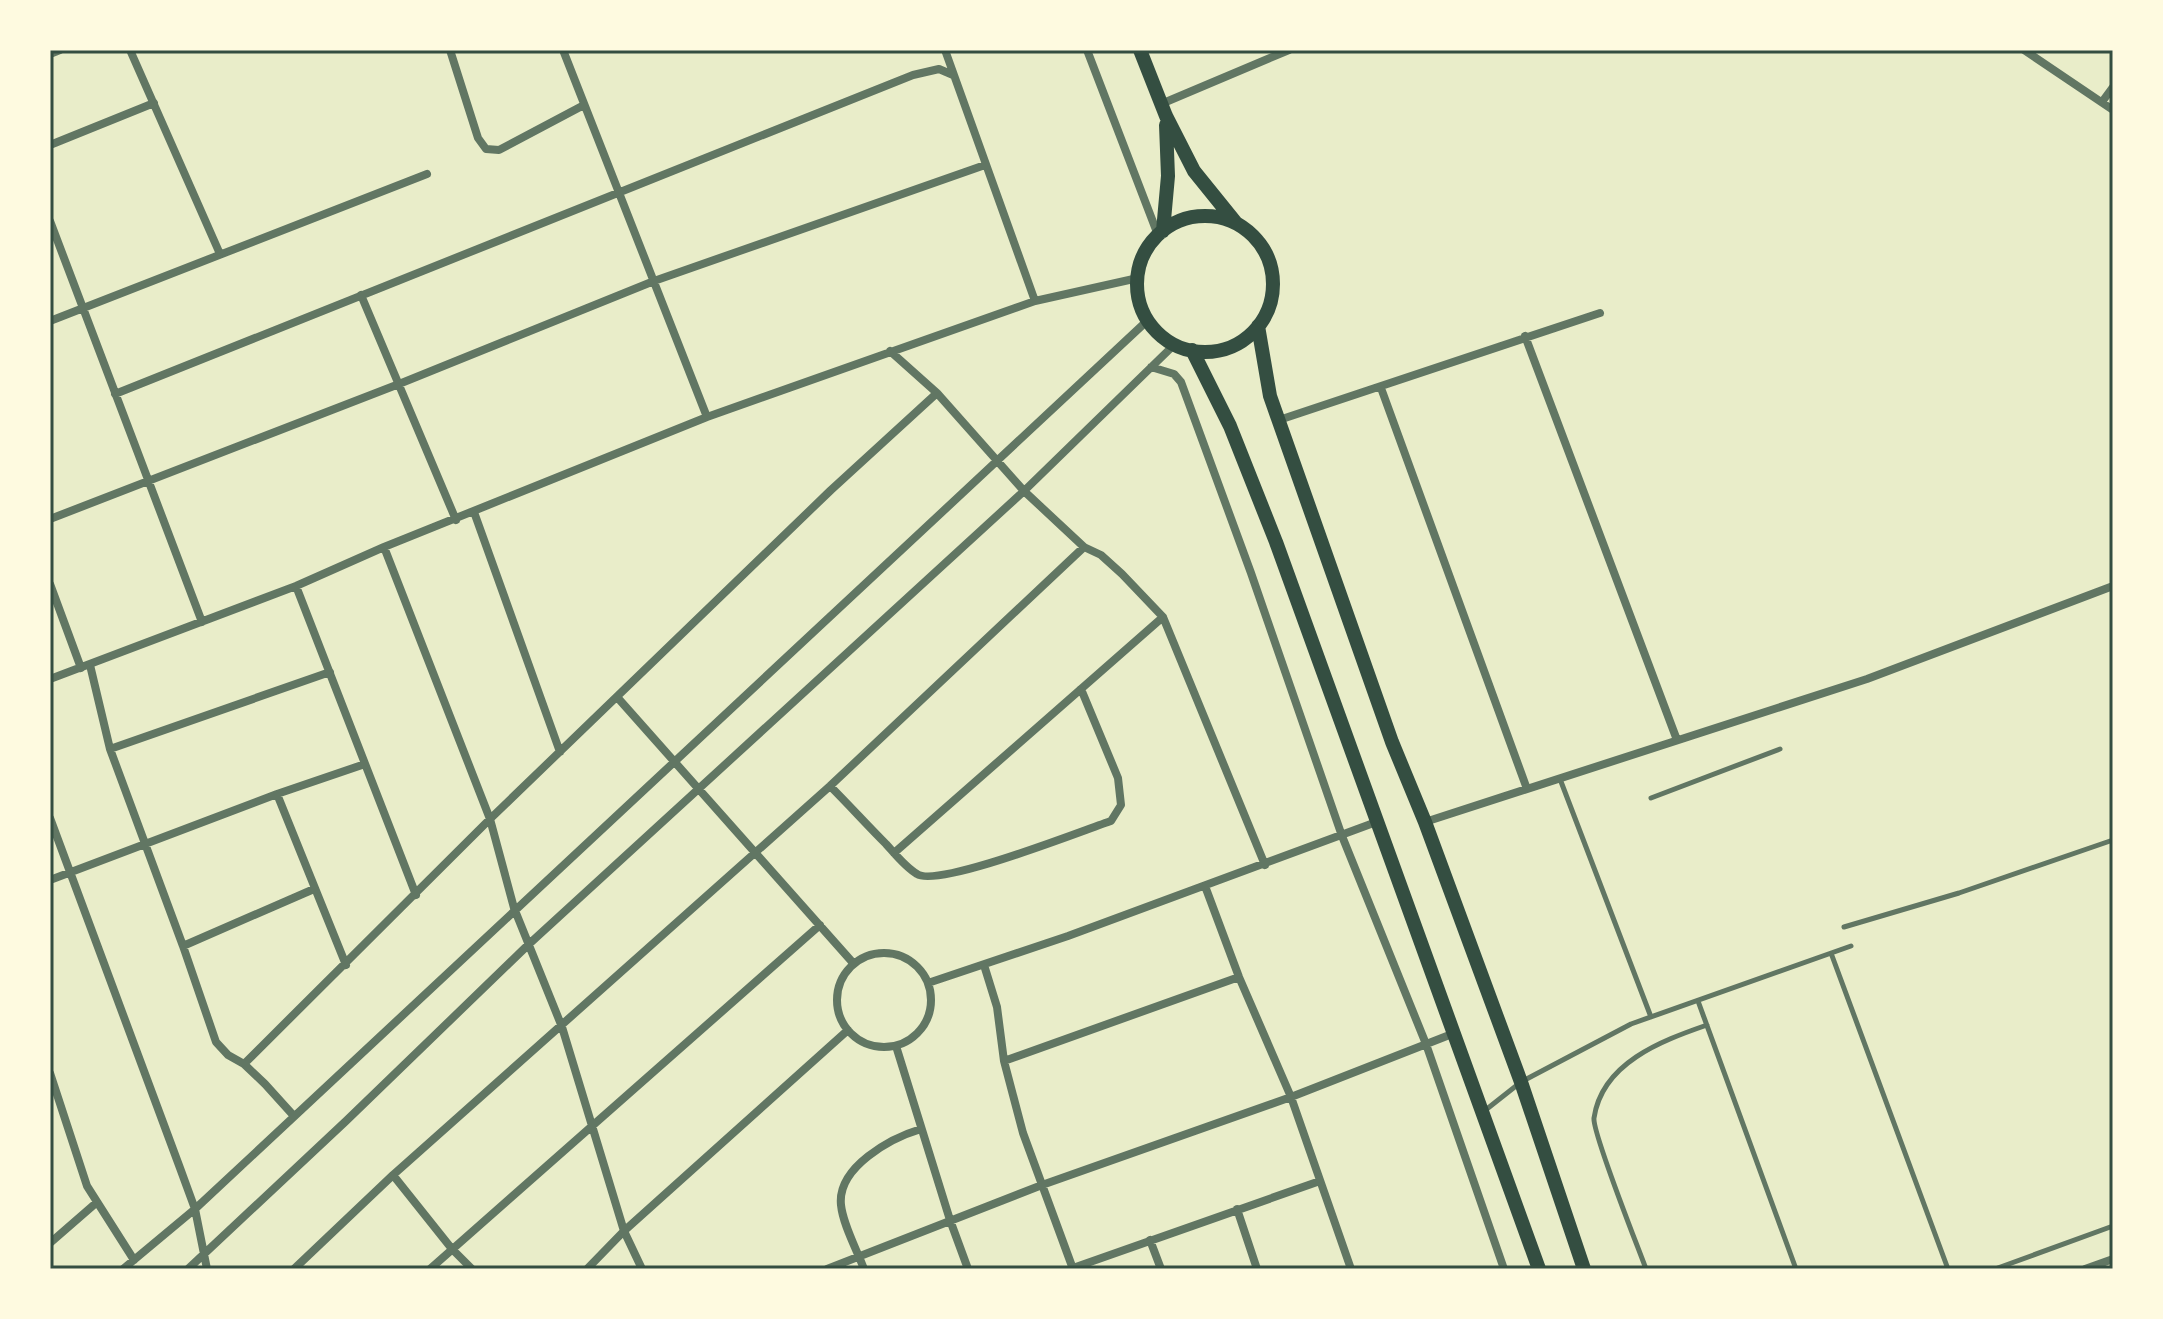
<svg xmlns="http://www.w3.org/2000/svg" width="2163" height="1319" font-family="'Noto Sans',sans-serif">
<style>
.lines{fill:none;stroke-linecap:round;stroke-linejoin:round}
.service{stroke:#617663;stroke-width:5}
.minor{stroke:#617663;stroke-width:8}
.primary{stroke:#344e41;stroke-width:14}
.neatline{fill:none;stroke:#344e41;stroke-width:3}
</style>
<rect width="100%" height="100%" fill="#e9edc9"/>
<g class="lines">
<path class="service" d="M1560,779l91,238
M1651,798l129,-49
M1844,927l115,-34 154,-53
M1831,953l117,316
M1698,1001l98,268
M1483,1112l38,-30 110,-58 220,-78
M1646,1269c-8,-22 -54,-137 -52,-151 8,-55 67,-77 113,-93
M1995,1269l118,-43"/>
<path class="minor" d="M130,50l90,204
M450,50l28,88 8,11 13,1 85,-45
M563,50l144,367
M945,50l90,251
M1087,50l71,185
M2024,50l89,60
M50,54l10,-4
M2102,102l11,-15
M1161,104l128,-54
M50,145l104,-42
M50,221l152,401
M361,295l95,225
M50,321l377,-147
M1525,336l152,404
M890,351l47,42 87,98 60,56 17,8 21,19 41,43 102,248
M1151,367l23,7 7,8 70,191 91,263 84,208 78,225
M1381,388l146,401
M115,394l798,-319 26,-6 14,6
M1279,420l321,-107
M474,512l86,240
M50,519l349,-135 255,-103 331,-116
M384,547l106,272 24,89 48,119 62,204 18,38
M50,584l31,84
M296,586l120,309
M90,665l20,84 73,197 33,96 12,13 16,9 21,20 28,31
M50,679l246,-93 88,-39 323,-130 328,-116 103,-23
M617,697l237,267
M110,749l220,-77
M830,786c19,19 37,39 56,58 9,10 19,23 31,30 21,14 164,-43 194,-53l10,-16 -3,-27 -37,-89
M277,794l69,171
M50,818l130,350 15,41 12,60
M1425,822l442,-143 246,-93
M894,853l269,-236
M50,880l227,-86 88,-30
M1205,886l34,91 52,120 60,172
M183,946l131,-57
M837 1000a47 47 0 1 1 94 0a47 47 0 1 1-94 0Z
M984,965l13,42 7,54 19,72 50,136
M928,983l140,-47 311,-115
M896,1046l54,174 18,49
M1004,1061l235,-84
M244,1064l246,-245 341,-329 106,-97
M50,1073l37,113 47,74
M393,1175l59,74 20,20
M1237,1209l20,60
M1150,1240l11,29
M50,1243l46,-40
M1073,1268l247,-87
M123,1269l72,-60 953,-889
M188,1269l158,-148 182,-176 496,-454 151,-147
M294,1269l99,-94 437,-389 254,-239
M430,1269l390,-344
M587,1269l37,-38 224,-201
M827,1269l215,-84 249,-88 161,-63
M864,1269c-7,-19 -21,-44 -23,-64 -4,-38 50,-67 80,-76
M2085,1269l28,-10"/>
<path class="primary" d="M1140,50l26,66 28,55 42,52
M1137 284a68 68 0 1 1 136 0a68 68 0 1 1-136 0Z
M1163,231l5,-55 -2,-51
M1258,326l12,70 122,346 33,80 96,260 63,187
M1192,350l38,76 46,116 263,727"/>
</g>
<rect width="2163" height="1319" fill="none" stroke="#fefae0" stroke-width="104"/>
<rect x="52" y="52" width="2059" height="1215" class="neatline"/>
</svg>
